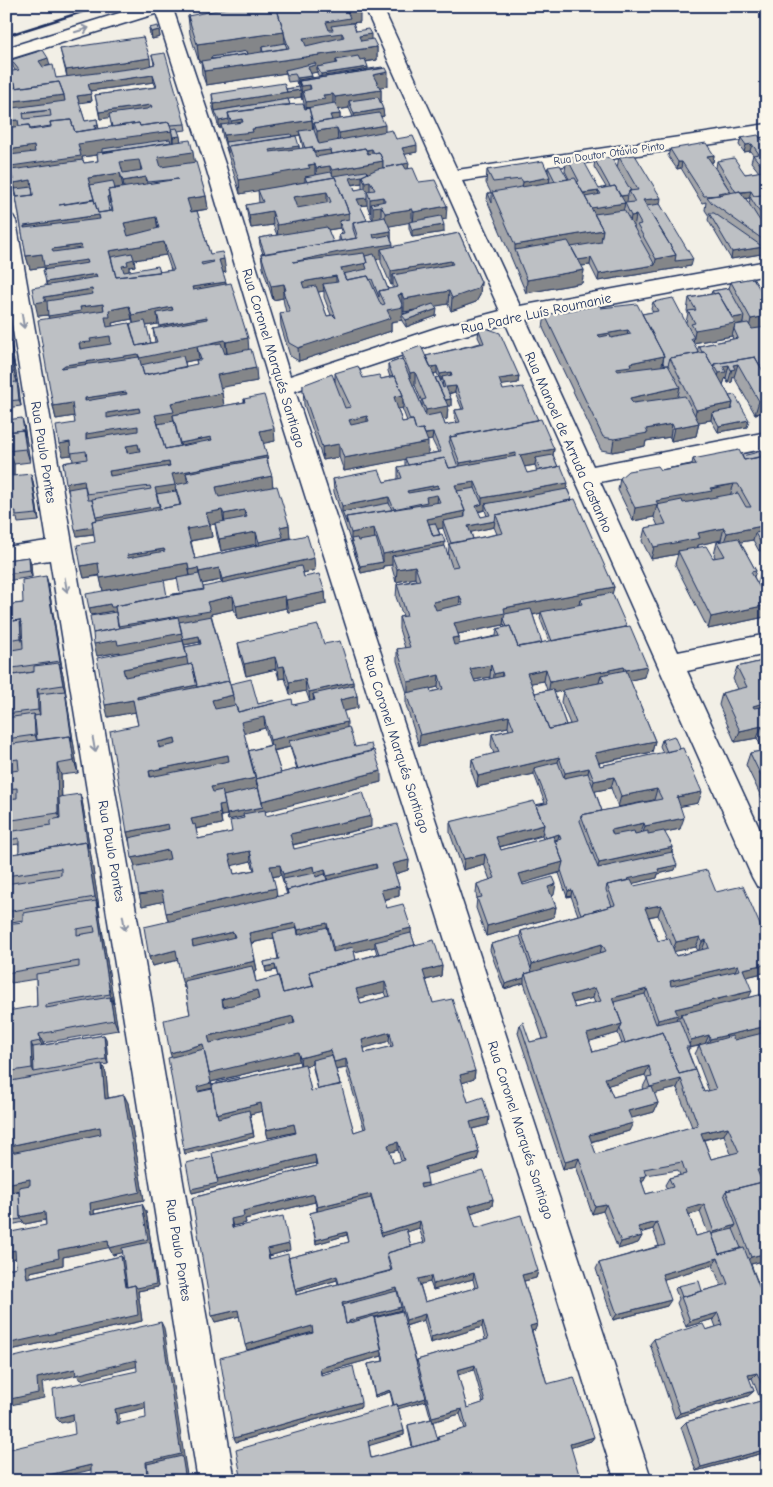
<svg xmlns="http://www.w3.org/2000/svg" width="773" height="1487" font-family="'Comic Neue',sans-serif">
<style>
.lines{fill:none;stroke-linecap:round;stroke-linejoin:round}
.minor-casing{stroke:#1b2f5e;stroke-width:3}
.primary-casing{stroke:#1b2f5e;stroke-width:3}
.minor{fill:#fbf7ec;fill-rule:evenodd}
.primary{fill:#fbf7ec;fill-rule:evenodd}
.rail{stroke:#1b2f5e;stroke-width:2.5}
.wall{fill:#a3a5a9;stroke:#1b2f5e;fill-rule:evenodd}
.shaded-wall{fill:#848689;stroke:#1b2f5e}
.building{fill:#bdc0c4;stroke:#1b2f5e;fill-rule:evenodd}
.oneway{stroke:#8b93a5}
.labels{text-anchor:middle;stroke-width:4.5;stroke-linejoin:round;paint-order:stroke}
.far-street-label{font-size:11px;fill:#1b2f5e;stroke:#fbf7ec}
.street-label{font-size:14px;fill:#1b2f5e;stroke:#fbf7ec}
</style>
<rect width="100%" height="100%" fill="#f2efe6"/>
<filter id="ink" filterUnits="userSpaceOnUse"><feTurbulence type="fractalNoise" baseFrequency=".02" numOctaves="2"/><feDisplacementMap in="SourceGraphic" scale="10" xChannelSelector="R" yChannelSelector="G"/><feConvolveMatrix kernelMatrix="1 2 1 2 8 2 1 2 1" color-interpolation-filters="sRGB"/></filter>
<g filter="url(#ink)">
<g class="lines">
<defs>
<path id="minor" d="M154,6h18l53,158 65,212 149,-49 61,-16 -136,-305h18l75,164 310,-46v12l-305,45 58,125 247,-45v14l-241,45 67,146 174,-34v16l-167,34 78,170 89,-18v20l-80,17 80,174v45l-10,-4 -5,-9 -246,-553 -52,14 -159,53 357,1090h-37l-344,-1094 -66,-223z
M6,215l7,1 3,5 219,1260h-37l-148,-921 -44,6v-19l41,-6 -41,-254z"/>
<path id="primary" d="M142,6h29l-3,4 -162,50v-12z"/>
</defs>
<use href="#minor" class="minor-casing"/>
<use href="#primary" class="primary-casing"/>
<use href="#minor" class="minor"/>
<use href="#primary" class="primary"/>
<path class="rail" d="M6,36l95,-30"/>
</g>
<path class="wall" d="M188,16l172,6 -7,1 3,8 15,8 6,8v13l-11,2 2,7 20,17 -9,1 2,3v13l3,13 -3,1 4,15 32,20 -12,2 3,15 38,50 -4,1 2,12 -32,5 -3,-9v-6l-20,4 2,5v9l2,7 66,-14 22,49 -1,13 -4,7 -25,9 -3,-7 -14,2 2,10 -30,11 -4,-6v-1l-11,2v9l-92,30 -9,-5 -9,-30 -1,-13 6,-1 -2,-8 -1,-6 -10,2 -10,-32 -2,-14h2l-3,-9 -1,-7 18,-3 -4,-10 -22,3 -3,-10 -2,-13 13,-2 -1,-13 -18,4 -17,-56 -2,-10h-2l-6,-20 -1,-14 74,-5 12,-2v-2h-1l-1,-4 -8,1 -2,-9 -80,12 -4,-11 -1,-12h-2l-9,-28zM316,69h1v4l2,4 -7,1 -1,-5 6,-1zM301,96l1,4 1,-1 2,10 -15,-4 -2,-6 13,-2zM349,108l4,9 -13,2v-5l-2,-4zM300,135l3,13 -4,1v-3l-7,-10zM362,183v6l-7,1 -2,-5zM367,205l3,8 1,-1v5l2,2 -6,1 -7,-14zM340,228l2,6h-3v7l-6,1 -5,-12zM381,259v3l10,23 2,-1v4l-5,1 -12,-29zM324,291v6l7,18 -4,1 -9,-24zM415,310l-12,4v-3l1,1z
M149,28l10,2 1,7 -8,2 -2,-4z
M60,49l91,16 3,-1 -2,-9 33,69 1,6 -8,1 3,10 14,21 11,34 2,13 -11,2 13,43 16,18 -3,1 3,11 23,66 8,31 -37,6 2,6 2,13 20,-4v-3l31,42 -12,2 4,13 1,10 5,20 16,39 1,13 -7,2 32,30 -12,3 1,4 21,15 1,12 -38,8 -2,-4 -48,11 -4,-10 -23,5 18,67 1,3 28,20 17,-1 18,2 17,-3 -4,-11 -16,3 -5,-16 -6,1 -3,-10 -30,7 -6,-21 -2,-12 86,1 29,38v3l4,11 1,12 -15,3 4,16 8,20 26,35 -116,29 1,5 105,11 -78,18 1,4 115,11 -1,10 -13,4 4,12v10l-15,4 3,8 24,20v5l4,12 27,21 -1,10 -15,4 7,23 42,68 -1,8 -12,4 6,19 20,23 -16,4 7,23 -2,8 -51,14 2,12 65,13 -1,7 -21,7 5,15 62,43 -2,7 -12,3 13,43 -2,6 -3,1 15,53 47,53 -3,4 -20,6 -329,34 151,-76 -3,-13 -15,5 -7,-30v-3l15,-3 -1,-5 -61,17v2l40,32 -125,35 77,-109v-1l-66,18 -8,-34 -24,6 -23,-124 125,-32 -1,-3 -124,30 21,-36 83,-24v-1l-28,6 -6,-27 -12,3 4,23 -69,17 -14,-97 19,-43 -5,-27 -1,1 -6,-28 -26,6 -3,-9 19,-36 -4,-20 -22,5 -7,-39 -8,-35 11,-107 -3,-13 -27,5 12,-64v-1l-23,4 15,-44v-1l-21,4 -2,-7 84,-13 7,-2 10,-17 -87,15 -3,-15 -16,2 -3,-12 14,-24 -1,-8 -17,2 -14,-73 10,-2 -1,-6 -9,1 12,-33 -1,-7 -18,3 -3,-13 -4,-87 -1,-4 -10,1 8,-31 -1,-15 -1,-3 -14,2 -4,-13 -18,-106 7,-80 -2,-3 -2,-7 39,5 -4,1 10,12 11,-1zM154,82l2,5 -61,8 5,24 10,-2 2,10 -13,2 -2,-10 -12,2 -6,-19 13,-1 -2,-10zM97,155l1,6 -14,2 -2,-6zM108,203h2l2,8h-2zM166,255l5,15 -11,2 -31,-1v-4l6,-1 -1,-6zM132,319l1,4 -21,3v-3zM158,324l1,4 -6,1 2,13 -4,1 -5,-17zM199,359v1h-3l1,4 -11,3 -1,-5zM215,524l2,12 4,15 36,-7 1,1 -63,14 -4,-18 21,-4 -2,-12zM221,580l1,3 -18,7 -2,-6zM200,642v2l-15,3 -1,-2zM265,728l5,17 -22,6 -4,-18zM290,747l7,22 -16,4 -7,-22zM225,805l3,15 16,-4v2l-12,14 -34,7 -2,-10 26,-5 -1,-8 6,-1zM251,861l3,9 -20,4 -2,-9zM281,875l6,20 -10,2 -4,-20zM274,938l4,21 -14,3 2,10 10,-2 2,7 -22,5 -2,-11 3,-1 -5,-27zM375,947l2,7 -21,6 -2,-8zM385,992l2,5 -26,7 -2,-6zM389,1041l2,6 -26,6 -1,-5zM299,1061l1,4 -88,20 -1,-3zM312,1064l6,26 -7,1 -6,-25zM346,1068l18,61 -10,3 -18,-62zM212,1088v1l-13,3v-1zM398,1150l3,11 -8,2 -3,-11zM315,1202l2,9 -7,2 6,31 31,-9 2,7 -61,16 -19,1v-3l21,-6 -57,-22v-2l13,-3 -1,-4zM419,1228l5,15 -13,3 -4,-14zM473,1279l2,9 -50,14 -5,-18 10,-2 3,8zM337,1280l1,4 -42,11v-3zM401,1310v1l-27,7v-1zM424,1320l6,23 52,-16 3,13 -68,20v3l-11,-37zM474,1370l9,33 -16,5 -9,-33zM426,1401l5,18 -23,6v3l4,19 -41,11 -2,-13 35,-10v-4l-6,-23zM460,1414l5,15 -27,7 -1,3 -4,-18z
M741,138l21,2h5v113l-36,6 -23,-39 1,-4 -4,-6 1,-8 -4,1 -21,-35 -4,1 -9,-13 2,-7 44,6 -1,7 -2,1 19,30h1l-15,-25 1,-7 28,13 14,-2 -8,-10 2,-7 -3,-4 -6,1 -5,-7zM745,198h4l1,1 -1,4z
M619,157l41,47 31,62 -93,15 -8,-16 -9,1 3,4 -2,13 -56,10 -39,-93 1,-7h3l-5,-10 1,-13 61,3v-6l20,12h1l-4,-8 2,-13 32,31 7,-2 -12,-20 1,-7 22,8z
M731,282l31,11 5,-1v120l-12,2 -21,-37h-1l-1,5 -4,1 -2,-5 -1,1 -2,6 24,42 -29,5 -7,-12 -13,2 1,1 -3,13 -25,5 -1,-4 -24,4 -1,5 -33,6 -11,-2 -58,-122 2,-13 56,-7 41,6 11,-2 -2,-3 2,-7 33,20 2,-9 -1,-2 2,-13 22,-4 1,-3 17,-3zM732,336l1,3 -34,7 -2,5 -4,-8z
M6,310l15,96 -15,2z
M479,330l40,46 -1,7 -17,2 2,5 35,30 16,29 -1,6 19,45 42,87 -2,6 32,84 -14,3 25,61 -3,11 -53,11 1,3 63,-13 -3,-7 2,-6 36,63 -18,3v23l-16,3 9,15 -1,5 3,18 -17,4 -1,4 -24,5 1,3 82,6 51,49v31l-21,5 2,21 19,-4v117h-3l2,6 1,-1v58l-8,2 3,6 5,-1v79l-16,4 16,43v95l-2,1 2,49 -71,19 -15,-44 5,-5 75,-21 -9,-23 -3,1 5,12 -6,5 -73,22 -25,-74 4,-5 52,-9 10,-3 -3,-8 -27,8 -9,-24 2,-4 -4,-10 3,-3 24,5 19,-5 -8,-21 -49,14 3,27 -54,14 -17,-51 3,-6 60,-17 -6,-17 -13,4 2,3 -4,7 -20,6 -15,-38 -11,3 -16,-48 -13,3 -45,-136 2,-9 10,18 13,-3 -19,-56 -20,6 -14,-39 1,-6 29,-8 1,-5 57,-16 -7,-19 -4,1 -8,-24 -37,10 1,2 31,10h-2l4,12 -2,10 -68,19 -10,-28 1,-10 -1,-4 1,-10 13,-4 -6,-16 -21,6 -13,-37v-11l95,-19 -11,-29 -57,13 -6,-17 1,-11 22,-5 -3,-9 1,-11 17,-4 -1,-3 -89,19 -13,-41v-12h1l-10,-32v-12l8,-1 -6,-19v-12l4,-1 -7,-19 1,-13 19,-4 -1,-2 -19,4 -4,-14v-3l-9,1v2l-22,5 -27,-81 -1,-13 51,3 14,-3v-12l7,-1v-7l-61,12 -5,-14 -16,3 -19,-55 -1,-20 32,-3v-9l28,5 18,1 9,-2 -2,-6v-7l14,-5v-6l24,3 55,-13 -3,-6zM434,373h3l3,7h2l1,8 -8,-10zM413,385h2l7,17v4zM455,392l7,17 -7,1v7l2,6 -12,2 -2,-6h4l1,-13h3v-7l-2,-5zM402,408l5,13 -5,1 -4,-13zM427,440h5l6,12 -10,2zM535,465l2,6 -10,2 -3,-6zM485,510l2,6 -6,1 -3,-5zM494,527l3,7 -24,5 -2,-7zM443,528l6,18 -1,10 -10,-27zM541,613l-1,5 9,23 -7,2 -9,-28zM504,624l1,3 -8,2 -1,7 -37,8v-7l-1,-3 45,-9zM490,677v2l-15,3 -1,-2zM544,681l3,9 -12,3 -4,-10zM438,687l1,3 -8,2 -1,-3zM563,691l-2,11 9,22 -4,1 -12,-33zM611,788l7,19 36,-7v1l-52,10 -7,-20zM542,836l1,3 -42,11 -1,-3zM658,915l9,24 -9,2 -9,-24zM696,947l2,4 -22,5 -2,-5zM593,998l2,5 -20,5 -2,-5zM618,1033l4,11 -29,8 -4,-11zM699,1046l-4,8 14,37 -5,1 -16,-41 1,-3zM645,1075l2,4 -4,8 1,2 -31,8 -5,-12zM677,1088l15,39 -96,27 -5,-12 38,-11 2,-13 23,-6 4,-9 -4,-10zM724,1135l7,19 -20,5 -7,-19zM678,1170l2,5 -11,3 -4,7 2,4 -21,5 -4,-11 4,-8zM700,1212l8,21 -12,3 -7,-21z
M6,420l18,5 6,37 -16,2v12l19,5 6,40 -21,2 -1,-5 -11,1v-21h1v-2h-1z
M742,456l19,1 6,5v94l-3,-6 -5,1 -6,-11 -13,2 16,29 -2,6 13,24v9l-2,7 -57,12 -33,-65 3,-10 -27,5 -9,-18 3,-13 13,-2 -4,-9 -21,4 -15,-31 2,-12 72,-14 1,-5zM721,540v1l-4,1 -3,13 1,2 -2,1 -15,-11v-2z
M29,557l2,7 1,13 -26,4v-21z
M767,574v24l-9,-17 2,-6z
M46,576l2,7 14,85h-1l2,7 15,98 -17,2 1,22 20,3 17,107h-1l1,4 15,93h-1l5,26 -75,13 1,2 60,-10 2,4 2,25 -6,1 4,8 2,25 16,-3 4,8 16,97 -50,10v4l48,-10 4,8 12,75 -20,4 4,30 -136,30v-81l10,-3v-9l-10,2 40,-35 -1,-5 -20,4 -1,-2 -18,4v-32l13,-3 -5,-39 -2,-3 -6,2v-104h3l28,-41 -1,-27 -25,4 -5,-10 17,-51v-2l-17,3v-68l13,-2v-9l-8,1 -2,-5 -1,-8 -2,1v-157l28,-4 -28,4v-71l17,-2zM109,1247l4,8 10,-3 1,8 -3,-4 -90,21 -1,-5 33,-7v-8z
M767,660v149l-21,-44 4,-12 13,-2 -6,-13 -22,4 -16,-37 3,-12 16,-4 -5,-10 4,-12z"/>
<path class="shaded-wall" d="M360,9v13l-10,1 -8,10v13l-39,5v-13l23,-16 21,-11z
M159,30l1,7 -8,2 -1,-7z
M284,32l2,18 -22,2 -2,-5v7l-51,3v4l-12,1 -2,-18z
M371,34v14l-12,1v-13z
M377,47v13l-39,6 -2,-6v6l-19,1v5l-9,2 -23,-4 1,3 -80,12 -2,-14z
M48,58l2,7 -9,3 -2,-7z
M150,58l1,13 -83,13 -2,-14z
M368,67v7l-47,7v-7z
M388,72v14l-14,2 -1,-13z
M153,75l1,7 -64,9 -2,-7z
M312,76v6l-14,-2v5h-1v-7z
M15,82l1,7 -10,1v-7z
M310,85v13l-7,-7v8l-1,1 -1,-14z
M301,90v7l-86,14 -1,-7 73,-12z
M381,90v13l-32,-2v7l-14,2v-13z
M91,94l1,7 -13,2 -2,-7z
M333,94v13l-27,1v-6l17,-7z
M64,95l2,13 -60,8v-14z
M151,105l1,7 -52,7 -1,-7z
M383,109l1,7 -29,5 -1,-7z
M340,114v7l-10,1v-7z
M229,119v7l-8,-1v3h-2v-7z
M242,119l1,14 9,-4 60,-9 1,13 -14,-2 1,4 -47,8 -28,-1 -1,-7 8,-1 -1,-13z
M18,120l2,7 -14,2v-8z
M95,125h3l1,7h-3z
M385,125v14l-45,7 -1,-13z
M337,128l1,14 -21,3v-14z
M172,131l1,13 -91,13 2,12 -70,11 -3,-14 65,-27z
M180,136l1,7 -8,1v-7z
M752,144l-2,7 -6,1 2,-7z
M417,145v7l-15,3v-7z
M34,146l3,14 -26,3 -3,-13z
M299,146l1,13 -70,-6z
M372,149v7l-8,-5z
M330,150l1,6 -24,4 -1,-7z
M193,152l2,13 -35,5 -20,-9 1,12 -18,3 -19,-17z
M714,155l-1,7 -7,1 1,-7z
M383,161v13l-13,7v13l-3,-3 -2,4v-13l-3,-6v7l-12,2 -17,-2 -1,-13z
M678,162h4l-1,6 -4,1z
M409,163l-1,7 -25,-2z
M315,164v13h-10v5l-65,12 -1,-14z
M330,166l1,13 -14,3 -1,-14z
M120,173l3,14 -32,5 -3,-14z
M146,177l2,14 -23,3 -2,-13z
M550,177l-2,14 -27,4 2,-13z
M31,180l3,14 -17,2 -3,-13z
M599,191l-2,13 -17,-10z
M730,191l-2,7 -10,-3v-2z
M751,191l-2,7 -13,2 1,-7z
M327,192v13l-33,6 -1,-14z
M628,195l-1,7 -12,2 1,-7z
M109,196l1,7h-2l-1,-6z
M206,196l2,13 -20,3 -1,-13z
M383,197v13l-2,-4v13l-8,2v-14l-2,-3v8l-1,1v-14z
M367,198v7l-10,1v-7z
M661,198l-2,13 -13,2 -3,-13z
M94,199l2,13 -37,-7z
M625,203l-3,14 -32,4 -2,-13z
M447,206l-1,13 -33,6 1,-13z
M412,209v13l-27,5v-14z
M272,211l1,14 -22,3 -2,-13z
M349,213l1,13 -11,-5 1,7 -62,10 -1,-13z
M99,215l2,13 -74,13 -3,-15z
M636,215l-2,13 -5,1 2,-13z
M156,217l2,14 -31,5 -3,-13z
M444,225v7l-32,5v-7z
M603,230l-3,19 -85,1v-5z
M391,231v13h2v13l-12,-8v10l-16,2 -72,1 80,-28z
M767,237v16l-36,6 1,-7 31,-5 2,-6z
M164,242l2,13 -32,5 1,6 -6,1v5l-6,1 -11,-9 -3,-13z
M81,245l3,13 -29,4 -3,-13z
M42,254l45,6 3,13 -43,6 -3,-12 -14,2 -4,-13z
M676,255l17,4 -2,7 -93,15 1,-7 56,-9 1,-6z
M591,258l-1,7 -17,2 1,-7z
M224,259l2,13 -6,1 -1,-13z
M451,261l-1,13 -57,1v9l-2,1v-14z
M367,263l1,13 -24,4 -3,-12z
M584,270l-2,13 -56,10 1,-13z
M96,274l3,13 -50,8 -3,-13z
M336,276v13l-13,-5 1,7 -22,4v-13z
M226,282l2,13 -34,6 -2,-14z
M481,282l-1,13 -4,7 -25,9 1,-13z
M284,284l1,14 -2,-7v7l-10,2 -2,-14z
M92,289l3,14 -46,12 -11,1 -3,-13 9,-6z
M449,291l-1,13 -44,8v-13z
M402,294v13h1v9l-1,-1v5l-11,2v9l-92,30 -1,-13 89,-38 11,-15z
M103,304l2,13 -54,12 -3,-13 32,-9z
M129,306l3,13 -20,4 1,7 -3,6 3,13 -31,8 -3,-14 11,-4 15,-22 4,-7z
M172,307l2,14 -17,-8 1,11 -24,4 -2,-13z
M437,309l-1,7 -30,11v-7z
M6,310l9,58 -3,-13 -6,-40z
M744,316l-1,7 -8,2 -3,11 -39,7 2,-13 33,-11z
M767,316v13l-19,3 3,-13z
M207,317l1,13 -46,9 -2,-13z
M628,330l-2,13 -30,5 2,-13z
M248,338l1,13 -22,4 -1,-13z
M225,340l2,13 -26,6 -4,-12 2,12 -57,12 -4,-17 3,13 -80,1 4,-3z
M664,356l-3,13 -47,12 2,-13 14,-5z
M12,359l4,13 2,13 -4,-13z
M738,364l-4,13h-1l-1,5 -4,1 5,-18z
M729,365l-3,13 -1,1 -2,6 -7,1 3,-13 4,-7z
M437,366v7l-10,2 1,-7z
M256,368l1,13 -39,7 -1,-13z
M415,372v13l-5,1v-13z
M451,372l-1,6 -8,-1v3h-2v-6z
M519,376l-1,7 -20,3 1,-7z
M17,382l2,7 2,17 -2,-6z
M456,386l-1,6 -9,2v-7z
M680,387l-3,13 -49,11 2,-13z
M126,392l3,13 -41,6 -3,-13z
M222,393l2,13 -51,9 1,10 -16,-1 -3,-9 16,-12z
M403,395v13l-9,2v-13z
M451,399v7h-3l-1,13 -22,3 1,-12 16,-9z
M767,399v13l-12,2 4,-13z
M72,403l3,13 -19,3 -3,-13z
M733,403l-3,13 -18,-3 -1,7 -18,3 3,-13z
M139,408l3,13 -4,5 2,13h-54v-5l21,-21z
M367,416v13l-17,3 -1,-12z
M22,418l2,7 6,37 -4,-13z
M749,420l-2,7 -29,5 1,-6z
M699,423l-3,13 -25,5 3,-13z
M672,424l-2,13 -24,4 -1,5 -33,6 2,-13 32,-10z
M274,428l1,13 -14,3 -1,-13z
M433,433l-1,7 -16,3v-7z
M211,437l2,12 -31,3 -2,-9z
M70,442l2,13 -9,1 -4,-12z
M428,442v13l-84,16v-13z
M138,444l3,13 -12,2 -3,-13z
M339,444v13l-16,3 -1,-13z
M554,449l-2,13 -16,-4 -1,7 -17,3 2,-13z
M516,453l-2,13 -55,7 1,-10z
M267,456l2,13 -83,4 2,12 -13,2 2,11 -19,3 -3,-13 17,-14z
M12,457l2,7v19l-2,-7z
M169,462l2,13 -59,9 -3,-13z
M31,474l2,7 6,40 -2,-7z
M272,476l1,13 -56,11 -1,-13z
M84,480l3,14 -18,1 -3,-12z
M475,482v12l-18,3 -2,-12z
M568,483l-2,12 -81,9v6l-10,2 1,-6 6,-2v-6z
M734,484l-4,12 -22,7 -51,2 -3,12 -21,4 2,-13 21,-7z
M438,485l-1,22 -43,8v-6l13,-5v-13z
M389,497v13l-47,2v-6z
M93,505l67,1 1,9 -61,18 -23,3 -2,-6z
M222,510l2,12 -14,3 2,12 -23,4 -2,-12 19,-16z
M244,510l2,12 -21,5 -1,-13z
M465,511l-1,13 -21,-3v7l-14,3 -2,-12z
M495,521l-1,6 -26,6v-7z
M289,525l1,13 -7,1 1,10 -24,5 -1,-12 21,-15z
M767,525v12l-12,-4 -2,7 -30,5 4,-12z
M374,528l1,13 -22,4 -2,-6v-6z
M724,528l-3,12 -23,5 -1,5 -19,1v3l-27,5 3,-12 44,-14z
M256,532l1,12 -36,7 -2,-12z
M445,542l-1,13 -52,1v9l-9,1v2l-22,5 -1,-7 23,-4v-8z
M766,544l-2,6 -5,1 3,-6z
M164,549l3,12 -37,6 -3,-12z
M29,557l2,7 1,13 -2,-6z
M314,558l1,12 -91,22 -2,-13z
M98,563l3,12 -17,3 -3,-12z
M188,563l2,13 -87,15 -3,-13z
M415,566v12l-19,4 1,-13z
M198,568l2,13 -9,1 -2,-12z
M219,568l2,12 -20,4 -2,-12z
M46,576l2,7 14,85 -2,-7z
M614,587l-3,12h-31l-1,7 -74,14 -1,-2 -1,7 -50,10 1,-12 50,-15z
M325,592l1,12 -38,8 -2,-12z
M233,596l1,13 -23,5 1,9 -95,17 65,-7 2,12 -63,12 -1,-5 -23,4 -3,-12 19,-30 -1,-3 -21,4 -2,-7 21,-4 97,-2z
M285,596l1,12 -48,11 -2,-13z
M460,596l-1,13 -26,5v-12z
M767,605v5l-2,7 -57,12 3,-12z
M20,620l4,12 1,18 -4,-12z
M199,636l1,6 -16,3 -1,-6z
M459,637l-1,12 -6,1v-12z
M187,657l2,11 -61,21 -5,-20z
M275,657l1,12 -30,7 -2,-12z
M59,663l4,12 15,98 -4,-12 -4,-25 -5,-45 -2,-6z
M491,665l-1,12 -21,4 1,-12z
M284,666l1,12 -6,1 -1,-12z
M647,666l-3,11 -21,5 3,-12z
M624,667l-2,12 -21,-4 -2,8 -51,11 2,-12z
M546,669l-2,12 -18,3 1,-11z
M502,672l-1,12 -8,2 1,-12z
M439,675l-1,12 -30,7v-12z
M305,679l1,12 -16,3 -1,-12z
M353,682v12l-38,6 -2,-6 1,9 -4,1 -1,-12z
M197,685l1,8 -59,15 -2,-11z
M37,689l4,11 1,21 -4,-11z
M233,695l2,12 -21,4 -2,-11z
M357,696l1,12 -18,4v-12z
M133,700l3,12 -28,5 -3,-12z
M767,702v11l-19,4 5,-11z
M277,709l-13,9 1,10 -23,6 -3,-16z
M34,714l4,12 1,20 -4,-11z
M509,716l-1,11 -89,19 1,-11z
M347,722v11l-58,8 1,6 -19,4 -1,-11z
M762,726l-5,12 -22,4 5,-11z
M175,738l2,11 -15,10 -4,-17z
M655,741l-3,11 -59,12 2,-11z
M228,755l2,11 -78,16 -3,-11z
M559,757l-2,11h-23v6l-57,13 1,-11z
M57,764l4,11 1,49 -4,-11z
M589,768l-2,11 -24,5 2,-11z
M381,771v11l-117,30 -36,8 -1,-6 36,-7 -1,-6z
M614,777l-3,11 -20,4 3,-11z
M256,778l2,11 -45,9 -2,-11z
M657,789l-3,11 -36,7 3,-11z
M702,792l-4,11 -25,5 4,-11z
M80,794l2,6 17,107 -4,-10 -9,-55z
M225,804l2,11 -6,1 -2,-11z
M220,813l2,11 -28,5 -3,-10z
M371,816v11l-80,18 -1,-11z
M684,818l-4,11 -38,8 3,-11z
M644,823l-3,10 -33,7 3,-10z
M168,824l2,10 -40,9 -3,-11z
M544,825l-2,10 -47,13 1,-11z
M559,834l-1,5 -13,4 1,-5z
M673,847l-3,11 -74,16 3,-11z
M168,850l3,11 -35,7 -4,-10z
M250,851l1,10 -20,5 -2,-11z
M485,854l-1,10 -21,6 1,-11z
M409,860l-1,10 -16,5v-11z
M563,862l-2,10 -44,13 2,-11z
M376,864v10l-48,11 -1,-9z
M280,865l1,10 -9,2 -2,-11z
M677,865l-2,5 -17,4 -1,4 -31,7 1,-6 31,-10z
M314,866l1,11 -32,2v-5z
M325,869l1,11 -10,2 -1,-10z
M556,884l-2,11 -8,2 2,-10z
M399,886v10l-18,4v-10z
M276,888l1,10 -108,25 -3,-10z
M572,890l-1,6 -4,1 1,-6z
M162,891l3,10 -23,5 -3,-11z
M96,901l3,10 15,93 -4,-10z
M661,905l-3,10 -16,3 3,-10z
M556,907l-2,10 -68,19 1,-10z
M296,923l1,10h-24l1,5 -23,5 -2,-10z
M327,923l1,10 -29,7 -1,-10z
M411,928v10l-36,4v5l-41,10 -1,-10z
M233,932l2,10 -40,14 -3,-15z
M700,937l-4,10 -24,5 4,-10z
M706,940l-4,10 -4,2 4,-10z
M602,944l-2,10 -70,19 2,-9z
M176,950l3,10 -27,6 -3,-9z
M255,961l2,9 -73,18 -3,-10z
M767,964v8l-29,7 5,-10z
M275,965l1,5 -10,2 -1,-5z
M738,965l-5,10 -67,16 4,-10z
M442,966l-1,10 -19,5 1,-10z
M524,978v5l-20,6 1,-5z
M385,982v10l-28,7 -1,-10z
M595,988l-2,10 -25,6 2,-9z
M647,989l-4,10 -31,8v-9z
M257,990l2,10 -35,8 -2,-9z
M752,991l-5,10 -66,13 -1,3h-3l-3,7 -19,5 3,-9 17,-11z
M110,997l4,9 4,24 -4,-10z
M293,1016l1,9 -82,27 -4,-16z
M622,1024l-4,9 -34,10 3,-9z
M767,1026v8l-61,14 4,-9z
M390,1032l-1,9 -27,8v-9z
M39,1034l4,9 1,7 -4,-9z
M104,1035l2,4 2,25 -2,-5z
M709,1035l-4,9 -16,4 1,-1h-2l3,-7z
M31,1043l4,9 -1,20 -2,-4z
M203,1044l95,8 1,9 -88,21 2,6 -14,3v6l-26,-36 -3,-8z
M331,1050l1,9 -20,1v4l-11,3 -1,-9z
M346,1059v9l-11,2 -1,-8z
M102,1064l4,9 3,34 -4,-8z
M649,1066l-4,9 -43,12 3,-9z
M475,1071l-1,8 -15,5 1,-9z
M677,1078l4,1 -4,9 -31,8 4,-9z
M124,1095l4,8 16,97 -50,10 1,12 -4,-7 -1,-12z
M261,1103l2,8 -13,3 4,23 -69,17 -1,-4 35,-28 -3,-8z
M658,1103l-4,9 -29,8 3,-9z
M767,1104v7l-10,2 5,-8z
M489,1117l-1,8 -20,5 2,-8z
M633,1123l-4,8 -43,12 3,-8z
M294,1124l2,8 -28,6 -2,-8z
M100,1127l4,8 -89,18 -6,-7z
M728,1127l-4,8 -27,6 4,-8z
M398,1142v8l-10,3v-8z
M479,1152l-2,8 -53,15 1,-8z
M315,1155l1,8 -124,30 -1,-4 26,-10z
M579,1158l-3,8 -13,3 2,-7z
M767,1168v6l-15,4 5,-8z
M646,1176l-4,7 -2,-6z
M30,1179l5,8 -29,6v-9z
M428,1183v7l-8,2v-8z
M314,1194l1,8 -70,17 1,4 -13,3 2,9 -4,-16 12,-8z
M371,1194v8l-53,13 -1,-8z
M493,1199l-1,7 -24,8 1,-8z
M142,1204l4,8 12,75 -20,4 4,30 -136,30v-7l120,-57 -5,-31 4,6 25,-16 -37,9 -4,-7z
M606,1204l-3,7 -11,3 3,-8z
M704,1204l-4,8 -18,4 5,-7z
M45,1212l5,7 -25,5 -5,-7z
M420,1221l-1,7 -37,12 -1,-7z
M657,1222l-4,7 -18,5 3,-7z
M736,1225l-5,7 -21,6 4,-6z
M347,1232v3l-31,9v-4z
M642,1236l-4,7 -20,6 3,-7z
M108,1240l4,7 -49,10v8l-33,7 2,12 -5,-6 -2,-12 33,-16z
M289,1244l1,6 -21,6 2,10 -4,-17z
M15,1250l6,7 -15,3v-8z
M767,1253v7l-24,6 8,-9z
M718,1258l-5,7 -55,16 4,-7z
M538,1271l-2,7 -16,4 2,-7z
M474,1273l-1,6 -40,11v-6z
M337,1276v4l-41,12 -1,-3z
M431,1276l-1,6 -12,3v-6z
M397,1288v6l-54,15 -1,-6z
M671,1300l-4,6 -54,14 4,-6z
M401,1307v3l-52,14v-3z
M238,1310l2,6 -25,6 -3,-6z
M718,1313l-5,6 -27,8 4,-6z
M425,1314l-1,6 -19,6 1,-6z
M483,1321l-1,6 -52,16 1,-6z
M161,1322l3,6 24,153h-41l-1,-19z
M537,1324l-2,6 -7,2 2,-6z
M312,1326l1,6 -66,18 -2,-5z
M382,1350v6l-61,17 -1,-5z
M136,1360l3,6 -58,14 -4,-5 -35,8 2,15 -38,8v-6l31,-22 38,-9z
M475,1365l-1,5 -18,5 1,-5z
M757,1373l-5,5 -9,2 5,-5z
M390,1390v2l-15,5v-2z
M754,1391l-6,5 -73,22 5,-5z
M426,1398v3l-32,9v-3z
M145,1402l4,5 -30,7 2,15 -4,-5 -2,-15z
M361,1402v5l-125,35 -2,-4z
M462,1409l-2,5 -28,8v-5z
M73,1414l5,5 -17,4 -5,-5z
M404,1431v4l-36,11v-5z
M594,1437l-3,4 -24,8 3,-5z
M767,1449v3l-71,19 5,-4z
M91,1465l4,4 -51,12h-21z"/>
<path class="building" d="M237,6h39l8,26 -87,12 -9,-28z
M276,6h82l2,3 -13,2 3,7 -24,4 3,8h4l-2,-4 22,-3 3,8 12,-2 3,5 -12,2 2,5 12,-2 4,8 -173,24 -3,-10 88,-13 -4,-11 -1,-5zM342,33l2,4 -38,9 -3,-8z
M158,26l1,4 -8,2 -2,-4z
M143,37l7,21 -84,12 -6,-21z
M285,43l2,5 -24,4 -1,-5z
M43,50l5,8 -9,3 4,6 10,-2 3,13 88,-11 11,-3 -3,-9 13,-2 20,71 -15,1 -1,-3 -29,4 -1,-3 -27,4 -3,-13 38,-5 5,-2 -1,-2 -52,7 -4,-17 62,-8 -4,-12 -65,9 3,10 -14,2 8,25 12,-2 1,6h-3v4l-20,3 -4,-12 -21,2 1,4 -21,3 -1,-4 -10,1 -1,-6 -12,1v-12l59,-8 -1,-6 -5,-13 -43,6 -1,-6 -9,1v-11l13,-2 -8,-10zM50,110l1,6 -27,3 -1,-6z
M247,51l1,3 -36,5 -1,-2z
M358,56l2,4 5,-1 3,8 -47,7 -4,-7 21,-4 -2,-3z
M315,63l1,2 -8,2 4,9 -15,2 -2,-4 -8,1 -2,-5z
M382,67l1,1 -84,13 1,9 -13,2 -1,-3 14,-2 -2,-7z
M386,68l2,4 -15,3 8,15 -46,7 -2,-3 -10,1 2,4 -19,3 -3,-11 8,-2 -1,-4 -9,1 -2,-5z
M59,82l5,13 -58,7v-13z
M284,83l3,9 -73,12 -2,-10z
M378,97l5,12 -29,5 -5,-13z
M288,99l2,6 -62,8 1,6 -10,2 -4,-10z
M335,103l5,11 -10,1 2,5 -18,3v7l5,14 73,-14 4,9 17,-3 4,9 -15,3 7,15 -26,5v-7l-4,-9 -5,1 -2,-4 -6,1 -1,-2 -33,6 -2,-4 -16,2 -2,-5 -7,1 -6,-17 15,-2 -2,-9 -3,-12h-3z
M303,104l2,5 4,-1 3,12 -60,9 1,3 -29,3 -3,-10 22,-3 -1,-3 -11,2 -3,-8 54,-8z
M379,113l6,12 -46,8 -2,-5 -20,3 -3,-8z
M71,120l4,12 64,-9 1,3 29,-4 3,9 -94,13 3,12 -70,10 -2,-11 26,-3 -1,-6 -26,4 -2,-14v-8l23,-3 1,5 21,-3 -1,-5z
M177,128l3,8 -7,1 -2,-8z
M291,134l1,3 -64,9v7l-3,-11z
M758,135l4,5h5v33l-14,-18 6,-1 -7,-10 -6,1 -5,-7z
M296,136l3,10 -30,4 1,2 42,-5 4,10 49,-9 3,6 11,-2 4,9 -51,9 -2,-4 -14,2 -1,-4 -7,1 2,3 -71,12 -11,-34z
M170,139l1,3 -69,11v-4z
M190,140l3,12 -35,5 3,10 35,-5 10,34 -19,3 4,13 6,-1 13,43 12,-2 2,7 -5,1 7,22 -34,5 1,3 38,-7 17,55 -22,4 -1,-2 -85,18 -2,-4 -73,11 -4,3 78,-11 5,18 53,-11 -1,-4h5l-4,-13 24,-4 4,11 26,-5 5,19 -39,7 5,18 -51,10 3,9 -19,3 10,34 47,-9 -1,-3 -31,6 -7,-28 72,-13 -1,-3 20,-4 10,33 -14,3 7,25 -95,18 3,11 14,-3 -3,-9 80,-15 6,18 -56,11 2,8 1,2 58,-11 12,39 -9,2 3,10 -24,5 -3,-10 -37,7 -4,-16 32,-6 -3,-7 -20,4 -2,-4 -16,3 4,12 -23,4 8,30 112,-24 7,23 -92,21 -3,-11 -20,4 -1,-4 -9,2 -1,-7 -88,15 -2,-15 -17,3 -4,-21 18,-3 -3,-21 89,-16 -6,-20 -20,3 5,18 -64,11 -4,-18 59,-10 -1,-3 -64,8 -2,-14 -18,3 -3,-20 24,-4 -1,-8 -15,2 -1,-11 -11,2 -3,-18 19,-3 -3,-20 -19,3 -15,-86 66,-10 -1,-6 -23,3 1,4 -33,5 -1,-15 46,-7 -1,-5 -48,8 2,4 -11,2 -3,-15 65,-11 -1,-3 -50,8 -3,-12 45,-7 -1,-3 -43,6 -2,-12 -16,2 -10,-59 17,-2 -2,-15 -17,3 -3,-13 72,-10 1,3 14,-2 -1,-8zM139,160l3,10 -19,3 -3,-11zM120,173l3,8 23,-4 2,5 30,-3 -70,11 5,21 -15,2 -4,-13 -35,5 35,-6 -6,-21zM99,215l1,4 -76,9v-2zM156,217l3,11 -31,8 -4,-13zM164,242l10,28 -58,7 -7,-26zM81,245l1,3 -29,4 -1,-3zM213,261l1,1 -12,3 -1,-2zM129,306l3,9 40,-8 1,3 -16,3 3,13 47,-9v2l-54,10 4,13 -21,4 -7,-23 -22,4 -2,-10h5l-1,-7zM110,336l1,8 -31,5 -1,-6 12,-1 -1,-3zM126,392l1,2 -42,7v-3zM139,408l1,4 -33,6v-5zM138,426v5l-52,8v-5zM138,444l2,7 -13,2 -1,-7zM169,462l1,4 -60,10 -1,-5zM164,549l1,2 -37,7 -1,-3z
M706,143l8,12 -7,1 23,35 -12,2 2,2 -16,1 -22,-34h-4l-8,-13z
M635,155l26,43 -18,2 33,55 -20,4 -19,-34 4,-1 -5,-9 -5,1 -6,-13 10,-1 -6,-11 9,-1 -19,-33z
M581,156l18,33 16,-3 10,17 -34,5 -6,-11 16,-3 -2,-3 -16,2 -6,-11 2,-1 -12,-23z
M611,157l20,34h-2l-1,4 -8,1 -5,-10 -5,1 -15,-27z
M734,158l11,16 18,-3 4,5v18l-13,2 -3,-5 -11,1v-1l-4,1 -19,-31z
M543,161l7,16 -27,5 -2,-3 -28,3 -6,-12z
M403,164l3,5 7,-1 6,14 16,-2 12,26 -33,6 -2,-3 -27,4 -4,-7 -8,1 -2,-3 14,-3 -2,-4 -13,2 -3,-8 8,-1 -5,-9 -5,1 -3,-6 15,-7z
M560,165l8,14 -13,2 -7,-14z
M366,171l2,2 -6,3 -12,2 5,12 10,-2 2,3v7l-10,1 10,21 -14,3v6l3,9 -15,3 -2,-7 5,-1 -5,-12 10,-2v-6l-14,-36 -28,5 -2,-5 26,-5 2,4z
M335,177l14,36 -72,12 -5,-14 -23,4 -3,-10 17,-3 -5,-12zM327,192l4,10 -34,6 -4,-11z
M575,178l28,52 -88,15 -23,-53z
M113,181l2,8 -7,1 1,6 -2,1 3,14 -12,2 -8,-28z
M32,187l1,8 -16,2 -2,-8z
M740,191l8,11 19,30v8l-2,1 -53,-38 -5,-6z
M488,193h4v10z
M767,194v30l-17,-27z
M660,204l33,55 -18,2 1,-6 -30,-49z
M624,210l31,55 -56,9 -8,-16 -13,2 -7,-13 30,-5 2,-12 -9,-16z
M709,213h5l49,34 -31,5z
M441,216l3,9 -32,5 -3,-8z
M385,217l6,14 -18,3 1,4 15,-3 4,9 -54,8 -46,10 71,-9 3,10 -26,5 5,12 22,-4 13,29 4,-1 -6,-13 19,-4 -5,-12 60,-11 -2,-3 -60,10 -10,-22 78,-16 22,49 -4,7 -25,9 -3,-7 -45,8 -2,-5 -4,1 5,12 -16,3 4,8 -93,30 -9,-5 -9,-30 10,-1 -7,-21 3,-1 -2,-6 -13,2 -10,-32 97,-16 -5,-15zM336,276l2,6 -15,2 13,34 -3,-3 -6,1 -11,-30 -12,2 -2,-6z
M327,227l6,15 -68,12 -6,-16z
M568,241l16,29 -57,10 -12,-30z
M132,253l2,6 -7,2 1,4 -6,1 2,6 34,-6 2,6 -44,5 -5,-20z
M374,254l14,35 -9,2v6l-7,-18 -2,1 -2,-4 -22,4 -3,-6 24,-5 -2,-6h2l-2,-7z
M753,278l14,23v15l-16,3 -20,-37z
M729,288l15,28 -11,2 -15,-25 -4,1 -2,-3z
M767,292v9l-5,-8z
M718,293l17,30 -40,7 -4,-6 4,-1 -7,-12 8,-1 -7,-12z
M673,298l21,40h-3l8,15 -29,5 -2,7h-4l-1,-3 1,-6 -22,-42 16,-3 -5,-9z
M433,304l4,5 -31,11 -4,-5z
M637,304l27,52 -34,7 1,3 -15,2 2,3 50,-6 12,22 -50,11 1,3 2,2 52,-7 14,27 -25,5 -2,-4 -26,5 2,4 -34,6 -11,-2 -58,-122 55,-10 1,3zM628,330l3,4 -20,4 -1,-3 -10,2 -2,-2z
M6,315l3,16 -2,-6h-1z
M145,321l6,22 -15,3 -6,-22z
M748,323l4,6 15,-2v51l-12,-21 -41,7 -1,3 -8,-15h-3l-3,-6 39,-8 -4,-9 1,-4z
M6,325h1l5,30h-6z
M486,328l14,5 19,43 -20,3 4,11 20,-3 15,33 -81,15v1l-7,1v4h-1l9,26 -9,1 -4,-10 -37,7 -3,-7 36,-6 -8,-19 -8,1 -2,-5 -7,1 -3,-10h-3l-7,-18v-7l-8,-19 -2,1 -5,-13 14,-5 24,57 15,-3 4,12 15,-3 -5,-12 9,-1 -8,-23 -10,1 5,12 -6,1 -10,-22 4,-1 4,11 2,-1 -3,-10 10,-2 -1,-3 -11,2 -3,-8 -6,1 -5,-11 58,-13 -5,-13z
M421,346l27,60 -22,4 -4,-10 4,-1 -11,-27 -5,1 -8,-20z
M705,352l28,51 -37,7 -26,-52z
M183,356l3,11 -42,8 -3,-10z
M755,357l12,21v21l-8,2 -21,-37 -5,1 2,4 -4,1 -2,-5 -6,1 3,6 -7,1 -5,-9z
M12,359l2,13 -8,1v-13z
M358,366l5,12 16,-3 2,4 14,-3 8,19 -9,2 8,25 11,-2 3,10 7,-1 5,13 -84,16 -5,-14 -17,3 -19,-55v-7l29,-11 13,34 6,-1 -16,-34zM367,416l2,5 -18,4 -2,-5z
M17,382l2,18 -13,1v-18z
M735,395l14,25 -30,6 -7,-13 21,-4 -1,-2 1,-4 -4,-7z
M22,418l3,19 -2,-7 -17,2v-12z
M541,419l13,30 -34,6 7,18 34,-7 7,17 -86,15 -7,-16 -20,3 10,26 -38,8 6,17 9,-2 3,8 -62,12 -9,-26 -23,5 -5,-16 94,-15 -3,-7 -11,2 1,5 -33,7 -5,-12 -47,9 -9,-27 46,-9 5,12 18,-4 -4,-11 47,-9 4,10 67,-12v-3l-56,10 -10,-26zM438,485l1,3 -31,5 -1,-2z
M174,421l6,25 -15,3 -7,-25z
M23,430l3,19 -20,2v-19z
M739,450l5,10 20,-4 3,6v63l-40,8 -3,-5 -26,5 2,5 -46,9 -9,-19 21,-4 -9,-19 25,-5 1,3 55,-10 8,14h5l-13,-23h-4l-24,4 2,3 -56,10 2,3 -23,4 -15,-30 8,-7 30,-5 3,4 35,-6 -3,-5z
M759,452l2,5 -17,3 -2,-4z
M553,455l5,12 -18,3 -4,-12z
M12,457v19l19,-2 6,40 -21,2v-5l-10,1v-14h1v-9h-1v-31z
M85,486l3,14h4l5,20 -5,1 1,6 -18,3 -7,-41z
M475,488l7,16 -6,2 5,11 9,-2 -5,-11 82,-15 5,11 -76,15 -1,6 -27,5 5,13 -22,4 -8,-22 22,-4v-6l-8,-20z
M176,491l4,14 -20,4 -4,-15z
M575,499l39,88 -110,21 1,5 -51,10 5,14 -7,1 2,7 46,-9 -3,-7 13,-3 8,21 112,-21 17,40 -21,4 29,71 -60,12 5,13 83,-18 19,44 -25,5 7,21 -39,8 -1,-3 -33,7 2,5 21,-4 1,3 13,-3v3l16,-3 9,16 -74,16 -18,-48 81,-16 -5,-10 -36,7 -7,-19 -20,4 -5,-13 -24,5 -6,-16 -81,19 -6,-17 27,-7 -7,-18 22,-5 -5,-13 -89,19 -14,-42 24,-5 1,4 12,-3 -4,-14 -31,7 -11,-33 13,-2 -11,-30 8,-1 -10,-32 23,-4 -5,-14 -18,3 -5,-13 53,-10 7,21 6,-1 -9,-22 54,-11 -7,-18zM460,596l3,8 -27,6 -3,-8zM491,665l3,9 8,-2 1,4 -28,6 -5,-13zM624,667l2,3 -25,5 3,7 -41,8 13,33 -27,6 -22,-56 19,-4 4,13z
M389,503l3,7 -46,7 1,7 -5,-12z
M435,523l5,12 -7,1 -4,-12z
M767,531v15l-1,-2 -4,1 -7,-12z
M357,538l1,3 18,-3 7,24 -23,4 -9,-27z
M738,538l18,33 -5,1 16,29v4l-56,12 -33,-66 28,-5 7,12 12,-2 -8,-14z
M29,557l1,14 -24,3v-14z
M301,566l3,11 15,-3 6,18 -39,8 -1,-4 -49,10 -3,-10 -26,6 3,9 -92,15 -3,-20 89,-17 -1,-2z
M199,574l5,16 -31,5v-1l7,-1 -3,-15z
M767,574v14l-7,-13z
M46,576l14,85 -54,8v-18l17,-3 -1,-23 -2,-5 -14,2v-17l17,-2 -1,-23z
M164,580l3,16 -52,10v1h-4l-1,-3 -21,4 -3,-14z
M612,593l15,34 -75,14 -11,-29 41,-8 -2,-5z
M531,609l11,34 -24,4 -8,-21 -3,1 -3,-9 1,-4z
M116,612l3,16 -26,5 -3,-17z
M211,616l18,65 -32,6 -5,-23 -4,1 -3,-18 16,-3 -2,-8 -16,3 -4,-17z
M178,617l4,16 -64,12 -1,-5 -23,4 -1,-11z
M20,620l1,18 -15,2v-18z
M318,625l6,19 16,-3 13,41 -44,10 -4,-13 -16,3 -5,-16 -6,1 -3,-10 -31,7 -6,-21z
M183,641l4,16 -64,12 2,8 67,-13 5,21 -60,12v2l92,-18 4,14 -21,5 3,9 21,-4 2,7 54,-13 1,6 22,-5 -2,-6 41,-9 3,11 -17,4 7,22 -77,18 -6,-23 -23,5 15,56 -45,9 2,5 9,-2 3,14 -6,1 1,8 -29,6 2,6 2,-1 3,15 34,-7 -2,-11 14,-3 -1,-4 22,-4 1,6 97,-24 8,24 -81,18 4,15 103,-25 12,36 -17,4 7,22 -18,4 6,18 16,-4 8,24 -78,19 -6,-24 -29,7 -2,-7 -47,10 6,28 -74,17 -5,-28 -27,7 -5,-30 144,-33 -1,-4 90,-22 -1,-4 -49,12 -2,-7 -10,3 -1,-6 -31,8 -3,-9 -10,1 6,22 -110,25 -4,-22 -23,4 -5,-28 36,-8 -2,-9 -36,8 -3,-20 40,-9 -1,-5 -41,8 -17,-101 28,-6 -5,-25 -28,5 -8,-47zM175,738l1,6 -17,4 -1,-6zM228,755l1,6 -79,16 -1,-6zM250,851l5,19 -21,4 -5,-19zM233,932l2,5 -42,10 -1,-6z
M767,660v42l-14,4 1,2 13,-2v31l-5,-11 -22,5 -18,-38 25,-6 -10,-20z
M59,663l4,22 -26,4 1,21 -32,4v-38l28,-4v-6z
M251,679l7,25 16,-4 1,3 -37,9 -3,-7 -5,-21z
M553,689l13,36 -17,4 -14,-36z
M65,691l7,50 -2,-5 -33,4 -2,-20h-1v-4l6,-1 -1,-21z
M34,714l1,21 -29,4v-21z
M349,727l6,20 16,-3 2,7 -75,18 -9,-28z
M70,736l4,25 -17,3 1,49 -52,8v-22l11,-1v-10l-11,1v-17l13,-2 -1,-11 -12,2v-16z
M674,736l6,13 -13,3 -5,-12z
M272,745l9,28 -25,6 1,6 -9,-34z
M374,750l7,21 -119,30 -6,-22z
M767,750v38l-17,-35z
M558,762l6,16 24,-5 14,38 -21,4 -1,6 18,47 74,-16 5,13 -19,4 1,3 -32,7 1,1 -21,5 -1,5 6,16 -31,8 -9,-24 -4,1 -7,-21 2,-8 -8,-21 6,-2 -2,-5 -13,4 -3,-8 1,-5 -8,-19 12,-3 -14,-35z
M258,788l5,19 -36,7 -4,-18z
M80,794l8,54 -2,-6 -67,11v-15l-10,2 -1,-8 43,-7v-5l9,-2 -1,-21z
M534,801l10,24 -48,12 5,13 52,-14 10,26 -44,12 4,11 30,-8 3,7 -8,3 8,20 -69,19 -10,-28 5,-1 -5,-13 18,-6 -10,-24 -21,5 -14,-37z
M86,842l9,55 -89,15v-28l55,-9v-7l-55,8v-21z
M707,870l9,22 27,-6 24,55v23l-24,5 9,22 -77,18 3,6 -20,5 -11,-31 -35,9 10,26 -35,10 6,18 70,-20 16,42 16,-4 9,22 12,-3 -17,-44 33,-9 2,4 33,-8v72l-5,1 4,12 1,-1v52l-10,2 5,12 -36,9 -2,3 12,31 -22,7 -10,-28 -17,5 9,27 15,-4 8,22 25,-6 23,59v90l-10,-24 -9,2 6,16 -74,22 -26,-74 49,-15 3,6 16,-5 -4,-12 -28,8 -9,-24 47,-13 -10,-26 -56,16 9,26 -54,14 -18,-51 66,-18 -8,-23 -19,5 4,9 -21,6 -15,-38 -11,2 -16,-48 -14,4 -45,-138 3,-2 7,20 18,-4 -23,-64 81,-23 -4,-7 -70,20 -11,-33 94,-26 -8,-20 24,-5 3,6zM661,905l15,37 24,-5 2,5 4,-2 3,8 -33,8 -7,-18 -11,3 -13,-33zM738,965l2,5 -69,16 -1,-5zM595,988l6,13 -26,7 -5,-13zM649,1066l3,11 -5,1 3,9 31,-8 17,46 -102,29 -7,-19 44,-12 -5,-12 30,-8 -6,-16 -39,10 -8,-19zM728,1127l11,25 -28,7 -10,-26zM682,1162l4,12 -17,4 4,9 -27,7 -6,-17 6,-1 -2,-7z
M315,873l1,4 9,-3 2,6 -40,10 1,4 -5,-15z
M96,901l14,93 -64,11v3l64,-11 4,23 -75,14 1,7 -9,2 1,25 -26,4v-25h3l-2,-36 30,-5 -1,-32 43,-7v-6l-73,12v-49l17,-2v-9zM94,926l1,6 -18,3v-6z
M327,927l6,25 20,-5 3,13 -47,12 4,14 -30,7 -8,-28 -10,2 -1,-5 15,-3 -6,-26 24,-5 1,7z
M411,933l4,12 -36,9 -4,-12z
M520,936l12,36 -7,2 -1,4 -19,6 -14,-40z
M434,940l8,26 -19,5 10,32 19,-4 23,72 -15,4 8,27 15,-5 6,20 -19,5 9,30 -54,15 3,16 -8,1 1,4 63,-17 9,28 -24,7 7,22 45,-13 17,56 -16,4 15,49 -7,2 17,58 27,-7 20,60 -24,7 11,37h-155v-1l-3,1h-181l-6,-31 161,-46 7,27 -36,10 3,17 68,-18 -1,-4 29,-8 -5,-19 -30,8 -15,-57 71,-21 -5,-18 -52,16 -6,-23 -19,6 -9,-32 -55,15 4,21 28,-8 8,34 -62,18 1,7 32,-9 8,36 -127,36 -14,-80 93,-25 -1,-7 -67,19 -7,-35 -26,6 -20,-118 125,-32 -2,-11 -98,24 -5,-26 84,-20 -2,-9 -28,6 -5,-27 -45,11 -4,-29 93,-21 6,27 30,-7 13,48 12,-4 -20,-69 -12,3 -3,-12 -31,8 -2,-6 -89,21 -6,-29 -33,9 -6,-33 26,-6 -6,-33 68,-15 4,16 23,-6 4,17 31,-7 -5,-14zM385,982l5,14 -29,8 -5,-15zM257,990l2,9 -36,8 -1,-8zM293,1016l2,7 -85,20 -2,-7zM390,1032l3,14 -28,7 -3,-13zM398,1142l6,18 -11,3 -5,-18zM314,1194l3,13 54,-13 10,39 39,-12 6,21 -39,11 5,17 -96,25 -8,-41 -19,5 -2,-10 22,-5 -6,-28 -51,12 -1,-9 13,-3 -1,-5zM474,1273l4,14 -53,15 -7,-23 13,-3 2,8zM475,1365l10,37 -18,6 -10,-38z
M767,993v33l-57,13 -1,-4 -18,5 -10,-26z
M645,994l11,30 23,-5 11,28h-4l9,23 -16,4 -16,-42 -38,11 -5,-14 2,-5 -8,-22z
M104,1035l2,24 -72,13 -1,-25z
M204,1049l7,34 -14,4 1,5 14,-3 6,29 31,-8 4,23 -69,17 -16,-92z
M332,1055l8,30 -22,4 -6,-29z
M102,1064l3,35 19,-4 16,97 -50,11 1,12 51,-11 6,35 -39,9 -1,-8 -50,10 1,8 -34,8 2,12 94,-22 5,31 9,-2 3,30 -132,29v-74l10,-3 -1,-17 -9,2v-19l40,-8 -1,-13 -25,5 -1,-30 11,-2v-6l-24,5v-30l95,-20 -1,-7 -91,19v-5l-3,1v-60z
M239,1077v2l-22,5v-2z
M213,1157l5,26 -27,6 -5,-26z
M767,1181v72l-16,4 -25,-66z
M19,1191l1,26 1,2 -15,2v-27z
M371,1198l11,38 24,-7 5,17 -24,7v3l4,15 -52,13 -2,-8 -42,13 -7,-31 61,-16 -2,-10 -31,8 -6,-27z
M733,1229l8,19 -22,6 -7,-20z
M150,1242l6,42 -19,4 -2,-3 -8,2 -5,-39z
M699,1281l3,10 -20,6 -4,-11z
M397,1291l4,16 -52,14v2l-3,1 -3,-19z
M402,1311l24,87 -28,8 -1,-2 -3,1 -4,-15 -15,5 -7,-31 16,-3 -10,-43z
M161,1322l20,132 -35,8 1,19h-86l30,-7v-9l-68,16h-17v-31l69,-16 -2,-20 -17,4 -3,-29 84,-18 -1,-11 -60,15 -1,-6 -38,9 1,15 -32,7v-41zM145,1402l1,16 -29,6 -2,-15z
M764,1400l3,8v41l-66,18 -15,-45z
M432,1419l6,21 -25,7 -5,-22z
M182,1456l4,25h-37l-2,-17z"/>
<defs><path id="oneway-shaft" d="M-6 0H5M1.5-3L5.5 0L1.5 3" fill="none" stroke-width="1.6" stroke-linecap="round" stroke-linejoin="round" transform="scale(1.25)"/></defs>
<g class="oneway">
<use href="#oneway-shaft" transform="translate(82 30) rotate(-17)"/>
<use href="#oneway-shaft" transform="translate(23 321) rotate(81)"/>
<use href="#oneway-shaft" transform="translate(66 585) rotate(80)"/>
<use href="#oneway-shaft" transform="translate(94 745) rotate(80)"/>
<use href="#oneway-shaft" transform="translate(124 923) rotate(80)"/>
</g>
</g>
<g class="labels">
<g class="far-street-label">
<text transform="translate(609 153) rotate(-8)" y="4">Rua Doutor Otávio Pinto</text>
</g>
<g class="street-label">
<text transform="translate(536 313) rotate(-12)" y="5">Rua Padre Luís Roumanie</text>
<text transform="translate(274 358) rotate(73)" y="5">Rua Coronel Marqués Santiago</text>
<text transform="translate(569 442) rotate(66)" y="5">Rua Manoel de Arruda Castanho</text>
<text transform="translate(44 452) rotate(81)" y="5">Rua Paulo Pontes</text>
<text transform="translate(397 744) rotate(72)" y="5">Rua Coronel Marqués Santiago</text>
<text transform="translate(112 851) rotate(80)" y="5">Rua Paulo Pontes</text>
<text transform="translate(521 1130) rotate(72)" y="5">Rua Coronel Marqués Santiago</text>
<text transform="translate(179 1250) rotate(81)" y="5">Rua Paulo Pontes</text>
</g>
</g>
<rect width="773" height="1487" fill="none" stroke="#fbf7ec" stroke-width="25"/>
<rect x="12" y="12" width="748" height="1462" fill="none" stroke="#1b2f5e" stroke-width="2" filter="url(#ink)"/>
</svg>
